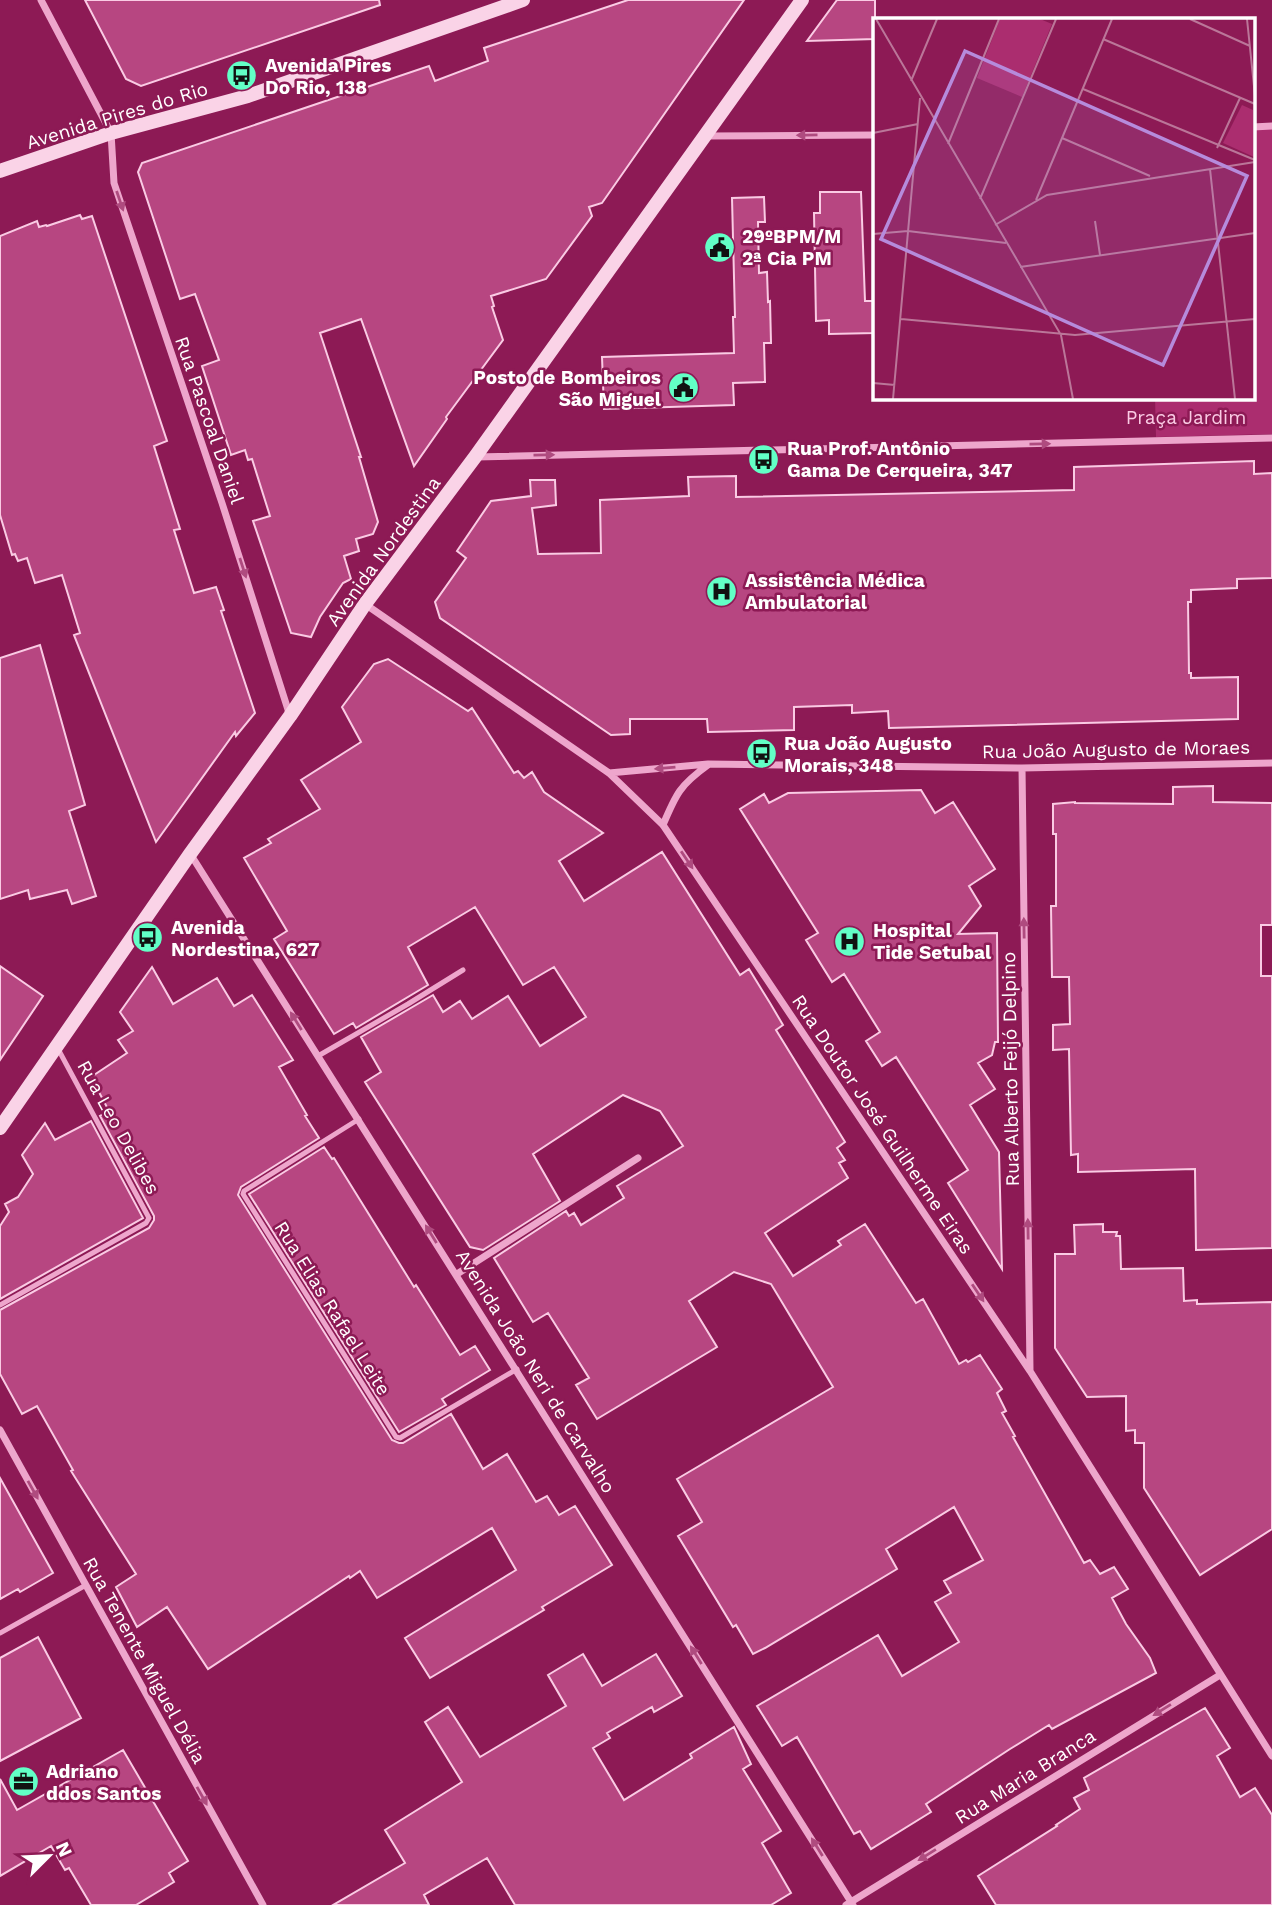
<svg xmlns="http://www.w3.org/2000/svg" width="1272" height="1905" font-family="'Work Sans',sans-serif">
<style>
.green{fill:#ab2d6f}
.building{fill:#b74681;stroke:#facbe4;stroke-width:2}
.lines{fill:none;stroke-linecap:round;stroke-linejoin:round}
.lane{stroke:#eea6cc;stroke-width:5}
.street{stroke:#eea6cc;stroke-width:7}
.secondary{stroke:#fad3e7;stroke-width:14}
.oneway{fill:#af4b7f}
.labels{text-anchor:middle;stroke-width:5;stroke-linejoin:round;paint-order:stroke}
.poi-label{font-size:19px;font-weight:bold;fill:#fff;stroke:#8d1a55;text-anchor:start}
.street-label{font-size:19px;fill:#fff;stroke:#8d1a55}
.park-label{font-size:19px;fill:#facbe4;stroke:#8d1a55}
.inset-road{fill:none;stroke:#bb7699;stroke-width:2}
.view{fill:#b68bdc;fill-opacity:0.15;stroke:#b68bdc;stroke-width:3.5}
.inset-edge{fill:none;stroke:#fff;stroke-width:3.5}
</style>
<rect width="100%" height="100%" fill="#8d1a55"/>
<path class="green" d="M1272,128v306l-116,3 -1,-40h98v-268z"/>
<path class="building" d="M85,0h294l1,5 -239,81 -15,-7z
M628,0h116l-142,203 -13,4 3,9 -46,63 -55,17 3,10 -2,1 11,33 -57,77 1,2 -33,47 -53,-147 -41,14 41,124h-2l19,65 -5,12 -17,5 3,12 -15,5 7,23 -8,4 -23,34 -9,20 -20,-4 -38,-112 17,-5 -18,-57 -4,1 -3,-10 -14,5 -29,-89 17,-6 -24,-66 -15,5 -42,-127 4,-9 287,-97 6,15 53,-20 -4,-13z
M837,0h38v39l-68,2z
M820,192h41l4,109h10v32l-46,1v-14l-13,1 -2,-108h6z
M764,197l1,25h-7l1,51 8,-1 1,30 2,-1 1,42h-7l1,39 -32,1 1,22 -130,4 -2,-52 132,-4 -1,-36h2l-3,-119z
M80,215l2,4 10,-3 75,225 -13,5 26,83 -6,1 20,63 22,-6 8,23 -3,1 34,102 -19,23 -1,-4 -79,110 -82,-207 6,-2 -18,-58 -27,8 -8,-25 -9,3 -3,-7 -3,1 -12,-40v-279l37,-15 2,6 7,-2 1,1z
M1254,461v13l18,-1v105l-35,1v9l-46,2v12h-3l1,71h2v5l47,-1v42l-349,9 -1,-17 -36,2v-8l-58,2v23l-86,2 -1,-13h-77v15l-19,1 -171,-117 -5,-16 31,-44 -9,-7 34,-50 40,-5 -1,-16h25l1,25 -24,3 6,46 63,-1 -1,-53 89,-4 -1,-19 48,-1v21l338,-7v-23z
M40,645l45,160 -16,6 27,85 -24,8 -5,-14 -37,9 -2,-9 -28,9v-241z
M388,659l80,52 4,-3 42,65 4,-2 6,7 8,-6 12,20 59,41 -44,28 25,40 78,-49 78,123 9,-6 21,34 13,22 -7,5 69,112 -8,6 8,12 -6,3 9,15 -83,55 28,43 48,-31 -3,-4 27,-17 51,79 7,-4 36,65 7,-4 2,2 12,-7 22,34 -5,4 9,18 -4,2 13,23 -2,1 71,126 6,-3 10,14 14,-7 14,22 -16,9 14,26 24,34 6,15 -104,56 -3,-4 -39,24 -84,55 5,8 -60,37 -11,-18 -6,3 -57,-97 -15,9 -25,-40 121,-71 24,41 57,-34 -24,-40 16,-9 -7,-12 39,-21 -29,-53 -68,42 11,20 -132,79 -12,6 -17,-29 -3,2 -55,-91 24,-14 -25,-43 156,-92 -62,-103 -37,-12 -45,29 28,46 -120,72 -21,-34 13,-7 -41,-65 -15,9 -39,-64 72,-47 3,5 5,-3 7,12 43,-27 -7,-12 66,-40 -23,-35 -37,-16 -90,59 27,47 -77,49 -13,-3 -105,-165 16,-10 -20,-35 72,-42 10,17 17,-11 12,18 36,-23 32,50 46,-29 -32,-50 -31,18 -48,-78 -67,40 20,38 -72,43 -3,-5 -19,11 -60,-95 13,-8 -43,-73 27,-15 -3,-4 52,-30 -19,-29 60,-38 -19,-35 32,-43z
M1213,786v16l59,1v122h-11v51h11v272l-76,2 -1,-81 -117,3v-18l-7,1 -2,-106 -16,1v-25l17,-1 -1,-47h-17l-1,-71h5v-72h-3v-30l22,-2v1l98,1v-17z
M921,790l14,23 18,-11 42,67 -26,17 12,20 -23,28 39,-1 1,109h-3l-3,13 -14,8 17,26 -25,16 29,47 3,117 -54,-86 20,-13 -72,-113 -14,9 -16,-25 14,-9 -36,-58 -12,8 -26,-42 12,-7 -78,-124 24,-15 5,9 19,-10z
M0,966l43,30 -43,64z
M152,967l21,37 44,-26 17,28 18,-11 41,65 -14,7 28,48 -2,1 14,22 -78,49 -3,8 154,245 7,3h4l48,-29 32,55 24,-15 29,48 11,-6 12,19 16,-9 37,59 -70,42 2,3 -114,68 -25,-40 111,-68 -24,-42 -115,70 -17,-27 -10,7 -1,-2 -141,93 -41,-62 -30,20 -21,-40 20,-13 -65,-103 2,-1 -36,-64 -15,8 -22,-40v-64l149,-82 5,-8v-4l-54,-100 9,-5 -18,-34 36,-24 -9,-13 15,-9 -13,-19z
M91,1121l52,97 -143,81v-73l9,-14 -4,-8 13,-7 15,-23 -11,-19 23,-32 10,17z
M324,1147l8,12 2,-1 80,129 2,-2 44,70 15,-9 15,24 -48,29 4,6 -47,27 -150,-238z
M1103,1224v8h14l-1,4h4l1,33 62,-1 1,33 13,-1v4l75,-2v227l-72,46 -56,-87v-45h-9v-13l-9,1v-35l-39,1 -32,-49v-94h20l-1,-29z
M0,1478l53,95 -33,19 -2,-3 -18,10z
M38,1637l43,81 -81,43v-103z
M583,1654l19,32 54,-32 26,42 -28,16 -2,-5 -45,26 3,5 -17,10 31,52 68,-42 -2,-4 44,-27 17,37 -8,5 38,62 -19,12 29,50 -20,12h-256l-28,-47 -63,37 5,10h-96l72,-42 -20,-33 77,-48 -37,-60 23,-15 32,50 86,-51 -18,-31z
M1205,1708l25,40 -13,8 23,41 15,-9 17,27v90h-276l-18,-29 79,-50 -1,-1 24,-16 -6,-11 15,-8 -5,-12z
M123,1750l65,111 -19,12 5,9 -38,23h-45l-22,-37 -4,2 -14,-24 -51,30v-97l17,31z"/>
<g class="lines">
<path class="lane" d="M318,1056l90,-52 55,-34
M359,1119l-115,72 -1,3 153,243 4,1 117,-69
M0,1305l146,-82 3,-5 -92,-171
M0,1633l86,-48"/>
<path class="street" d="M41,0l70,133 3,50 108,320 68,213
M1253,127l19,-1
M704,136l171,-1
M476,457l796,-19
M365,604l244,169 54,52 367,546 242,385
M1022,768l8,602
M609,773l99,-9 314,4 250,-5
M663,825c13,-31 17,-40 45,-60
M191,855l662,1050
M457,1274l181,-116
M0,1430l263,475
M846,1905l374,-230"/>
<path class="secondary" d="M0,171l111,-38 137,-37 275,-96
M0,1128l190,-274 100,-138 75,-112 110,-147 327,-457"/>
</g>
<defs><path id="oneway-solid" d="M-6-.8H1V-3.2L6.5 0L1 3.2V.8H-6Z" transform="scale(1.75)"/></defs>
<g class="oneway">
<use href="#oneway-solid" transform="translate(807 135) rotate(179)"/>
<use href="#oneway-solid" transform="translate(120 201) rotate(71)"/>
<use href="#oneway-solid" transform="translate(1040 444) rotate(-1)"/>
<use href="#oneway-solid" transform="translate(544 455) rotate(-1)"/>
<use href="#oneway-solid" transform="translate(243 568) rotate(72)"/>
<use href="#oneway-solid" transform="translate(665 768) rotate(175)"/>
<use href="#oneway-solid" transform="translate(687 860) rotate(56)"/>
<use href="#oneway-solid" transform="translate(1024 928) rotate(-91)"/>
<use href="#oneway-solid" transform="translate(296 1021) rotate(-122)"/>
<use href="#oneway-solid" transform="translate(1028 1229) rotate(-91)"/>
<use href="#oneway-solid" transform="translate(431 1234) rotate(-122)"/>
<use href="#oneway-solid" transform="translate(978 1293) rotate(56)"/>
<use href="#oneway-solid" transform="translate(33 1490) rotate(61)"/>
<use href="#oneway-solid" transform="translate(696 1655) rotate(-122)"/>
<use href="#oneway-solid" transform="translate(1162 1710) rotate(148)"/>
<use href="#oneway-solid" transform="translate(202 1796) rotate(61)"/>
<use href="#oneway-solid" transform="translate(817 1847) rotate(-122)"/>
<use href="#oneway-solid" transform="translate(927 1855) rotate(148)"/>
</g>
<defs>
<symbol id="bus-disc" viewBox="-11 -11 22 22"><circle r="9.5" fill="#62ffc6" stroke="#8d1a55"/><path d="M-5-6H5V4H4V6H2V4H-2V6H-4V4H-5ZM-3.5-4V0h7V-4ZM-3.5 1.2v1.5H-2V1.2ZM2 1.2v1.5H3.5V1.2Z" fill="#111"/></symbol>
<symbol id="civic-disc" viewBox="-11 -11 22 22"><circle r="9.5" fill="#62ffc6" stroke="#8d1a55"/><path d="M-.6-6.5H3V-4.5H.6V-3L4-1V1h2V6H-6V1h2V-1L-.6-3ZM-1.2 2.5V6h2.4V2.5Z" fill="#111"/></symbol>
<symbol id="hospital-disc" viewBox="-11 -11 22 22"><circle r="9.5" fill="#62ffc6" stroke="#8d1a55"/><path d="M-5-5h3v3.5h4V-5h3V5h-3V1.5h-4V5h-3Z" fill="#111"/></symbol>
<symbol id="office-disc" viewBox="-11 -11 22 22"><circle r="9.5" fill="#62ffc6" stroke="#8d1a55"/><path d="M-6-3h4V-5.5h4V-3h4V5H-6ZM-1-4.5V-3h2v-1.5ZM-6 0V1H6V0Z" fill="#111"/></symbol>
</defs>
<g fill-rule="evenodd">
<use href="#bus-disc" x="224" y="58" width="35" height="35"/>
<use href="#civic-disc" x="702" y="230" width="35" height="35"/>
<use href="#civic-disc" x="666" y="370" width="35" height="35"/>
<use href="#bus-disc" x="746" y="442" width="35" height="35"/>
<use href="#hospital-disc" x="704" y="574" width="35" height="35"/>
<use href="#bus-disc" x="744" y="736" width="35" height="35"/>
<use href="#bus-disc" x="130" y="920" width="35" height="35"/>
<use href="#hospital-disc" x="832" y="924" width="35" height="35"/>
<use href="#office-disc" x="6" y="1764" width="35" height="35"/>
</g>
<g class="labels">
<g class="poi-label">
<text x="265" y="72">Avenida Pires<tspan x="265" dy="22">Do Rio, 138</tspan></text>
<text x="742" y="243">29ºBPM/M<tspan x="742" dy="22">2ª Cia PM</tspan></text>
<text x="661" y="384" text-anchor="end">Posto de Bombeiros<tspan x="661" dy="22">São Miguel</tspan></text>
<text x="787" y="455">Rua Prof. Antônio<tspan x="787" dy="22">Gama De Cerqueira, 347</tspan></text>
<text x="745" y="587">Assistência Médica<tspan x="745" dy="22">Ambulatorial</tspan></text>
<text x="784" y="750">Rua João Augusto<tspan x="784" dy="22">Morais, 348</tspan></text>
<text x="171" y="934">Avenida<tspan x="171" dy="22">Nordestina, 627</tspan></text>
<text x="873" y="937">Hospital<tspan x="873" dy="22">Tide Setubal</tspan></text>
<text x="46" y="1778">Adriano<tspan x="46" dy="22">ddos Santos</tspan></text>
</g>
<g class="street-label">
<text transform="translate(117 115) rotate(-17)" y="7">Avenida Pires do Rio</text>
<text transform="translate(210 420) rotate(71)" y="7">Rua Pascoal Daniel</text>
<text transform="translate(383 551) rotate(-54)" y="7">Avenida Nordestina</text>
<text transform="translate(1116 749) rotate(-1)" y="7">Rua João Augusto de Moraes</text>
<text transform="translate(1010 1069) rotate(-91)" y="7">Rua Alberto Feijó Delpino</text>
<text transform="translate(883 1124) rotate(56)" y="7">Rua Doutor José Guilherme Eiras</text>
<text transform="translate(119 1127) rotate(61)" y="7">Rua Leo Delibes</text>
<text transform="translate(333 1308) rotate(58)" y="7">Rua Elias Rafael Leite</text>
<text transform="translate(536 1371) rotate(58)" y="7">Avenida João Neri de Carvalho</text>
<text transform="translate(145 1660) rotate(61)" y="7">Rua Tenente Miguel Délia</text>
<text transform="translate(1025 1776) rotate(-32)" y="7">Rua Maria Branca</text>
</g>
<g class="park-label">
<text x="1186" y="424">Praça Jardim</text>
</g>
</g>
<g transform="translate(873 18)">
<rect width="382" height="382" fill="#8d1a55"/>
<path d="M127,1h40l12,5 -30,73 -45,-19zM369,87l11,5 1,47 -31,-14z" fill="#ab2d6f"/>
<path class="inset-road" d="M3,1l185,316 12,64M317,1l60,27M374,1l8,77M230,21l152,65M38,63l26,-62M210,71l172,71M0,115l45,-9M189,120l88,38M75,126l51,-125M344,130l23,-50M337,151l25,230M107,181l76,-180M163,182l76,-181M222,203l5,34M122,207l52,-30 208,-33M0,216l35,-3 98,12M147,249l235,-34M28,301l174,16 180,-16M0,365l22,2M20,381l27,-301"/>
<path class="view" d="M92,33l282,125 -84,189 -282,-126z"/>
<rect width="382" height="382" class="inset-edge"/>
</g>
<g transform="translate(49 1856) rotate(66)" stroke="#8d1a55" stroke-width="5" paint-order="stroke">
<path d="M0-5L12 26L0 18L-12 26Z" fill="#ffffff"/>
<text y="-10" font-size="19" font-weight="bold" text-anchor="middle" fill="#ffffff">N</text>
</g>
</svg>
